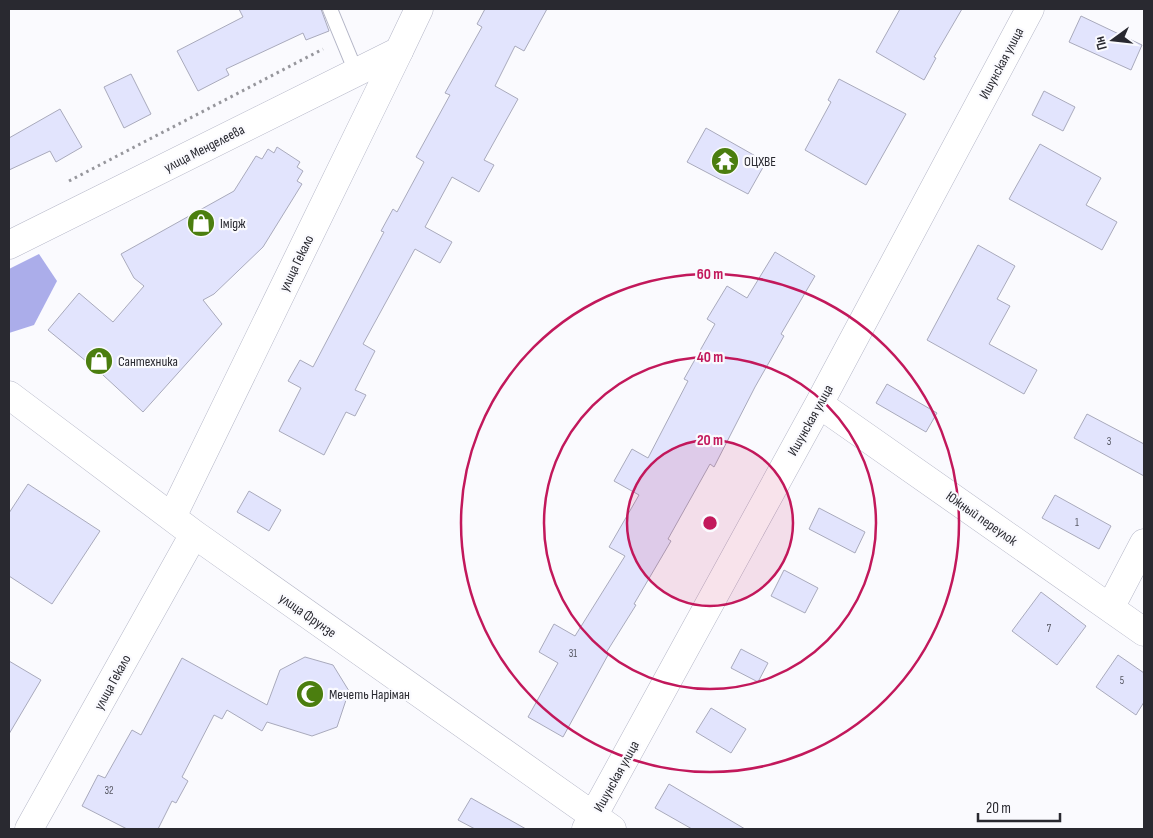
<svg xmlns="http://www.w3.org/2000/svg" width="1153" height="838" font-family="'Sofia Sans Condensed',sans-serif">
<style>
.forest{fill:#abadea}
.building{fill:#e2e4fd;stroke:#a9aabc}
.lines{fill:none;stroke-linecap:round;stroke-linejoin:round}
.lane-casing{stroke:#b4b6c7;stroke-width:16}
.street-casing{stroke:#b4b6c7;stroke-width:29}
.secondary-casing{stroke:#b4b6c7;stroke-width:29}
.path{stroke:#96969c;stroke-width:3;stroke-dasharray:2.5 4;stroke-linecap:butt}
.lane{stroke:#fff;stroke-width:14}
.street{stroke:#fff;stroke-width:28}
.secondary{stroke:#fff;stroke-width:28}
.ring{fill:none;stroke:#c2185b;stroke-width:2.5}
.labels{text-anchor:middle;stroke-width:4.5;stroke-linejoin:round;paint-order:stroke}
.number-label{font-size:11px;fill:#575863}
.street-label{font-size:14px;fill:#292930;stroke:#fafafe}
.poi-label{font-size:14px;fill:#292930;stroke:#fafafe;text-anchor:start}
.centre{fill:#c2185b;stroke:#fafafe;stroke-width:2.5}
.ring-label{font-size:15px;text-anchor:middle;font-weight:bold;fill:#c2185b;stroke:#fafafe;stroke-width:4.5;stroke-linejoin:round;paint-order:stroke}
</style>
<rect width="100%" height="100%" fill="#fafafe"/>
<path class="forest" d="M39,254l18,27 -23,44 -25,8v-64z"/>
<path class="building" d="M239,9h82l8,22 -23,9 -3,-7 -77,36 3,6 -31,16 -21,-40 66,-34z
M485,9h62l-23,42 -9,-5 -20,40 23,13 -34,61 10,5 -15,27 -27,-15 -27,50 27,15 -12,21 -25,-14 -52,95 12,7 -20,39 11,5 -11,21 -9,-4 -22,43 -45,-24 22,-43 -13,-7 12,-21 13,7 71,-135 -3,-1 12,-22 4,3 27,-50 -8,-5 34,-62 -5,-2 37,-66 -5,-3z
M900,9h62l-28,48 2,1 -12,22 -48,-28z
M1081,16l61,29 -11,25 -62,-28z
M131,74l20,40 -27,14 -20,-41z
M839,79l67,35 -40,71 -61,-35 26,-48 -3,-2z
M1044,91l31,16 -12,24 -31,-16z
M60,109l22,38 -26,15 -6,-11 -41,19v-32z
M706,128l60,34 -18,32 -61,-32z
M1040,144l61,34 -15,27 31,17 -15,28 -93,-51z
M277,147l23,15 -3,5 6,4 -6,10 5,3 -39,63 -49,47 -11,6 19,24 -79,88 -40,-37 -55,-45 31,-37 34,29 31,-36 -10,-8 -13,-24 113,-63 22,-35 6,3 6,-10 6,4z
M978,245l37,21 -18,33 13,7 -21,38 48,26 -13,24 -97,-54z
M775,252l40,24 -34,58 3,2 -29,51 -41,80 -4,-3 -42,75 3,2 -37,63 2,1 -30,48 2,2 -45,82 -35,-20 30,-54 -19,-11 15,-28 21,12 50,-80 -16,-9 30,-52 -25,-14 18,-32 16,9 40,-77 -4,-2 31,-55 -8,-5 20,-33 20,12z
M887,384l50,29 -11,19 -50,-29z
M1087,414l57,30v32l-70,-38z
M28,484l72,47 -48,73 -43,-28v-63z
M249,491l32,19 -12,21 -32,-19z
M1055,495l56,31 -12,23 -57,-31z
M819,508l46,24 -10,21 -46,-24z
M784,570l34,18 -13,25 -34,-17z
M1041,592l45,34 -29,39 -45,-34z
M741,649l27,14 -10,19 -27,-14z
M1118,655l26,18v29l-8,13 -40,-28z
M305,657l28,8 16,26 -12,36 -25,9 -45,-14 -5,9 -35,-21 -5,9 -8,-4 -32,62 6,4 -12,22 -4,-2 -14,28h-31l-45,-23 16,-31 7,3 27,-48 9,5 41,-77 85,47 13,-35z
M9,661l32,19 -32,54z
M711,708l35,21 -15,24 -35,-21z
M669,784l76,45h-53l-37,-21z
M471,798l55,31h-51l-17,-9z"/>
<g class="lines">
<defs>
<path id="lane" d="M330,9l26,63"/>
<path id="street" d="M9,395l185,139 418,295
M819,404l325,228
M172,517l227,-466
M1110,608l34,-65
M29,829l165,-295
M586,829l233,-425 211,-395"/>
<path id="secondary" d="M9,245l390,-194 20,-42"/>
</defs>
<use href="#lane" class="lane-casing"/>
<use href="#street" class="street-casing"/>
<use href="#secondary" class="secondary-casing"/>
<path class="path" d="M69,181l254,-132"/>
<use href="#lane" class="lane"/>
<use href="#street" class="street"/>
<use href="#secondary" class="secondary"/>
</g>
<circle cx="710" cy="523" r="83" fill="#c2185b" fill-opacity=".12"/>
<g class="ring">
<circle cx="710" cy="523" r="83"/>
<circle cx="710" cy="523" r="166"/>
<circle cx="710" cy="523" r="249"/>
</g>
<defs>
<symbol id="temple-disc" viewBox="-11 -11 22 22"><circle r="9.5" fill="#4b7e0f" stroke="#fafafe"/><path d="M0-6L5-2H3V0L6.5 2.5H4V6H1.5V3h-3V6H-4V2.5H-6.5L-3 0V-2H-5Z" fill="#fff"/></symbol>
<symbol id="shop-disc" viewBox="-11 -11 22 22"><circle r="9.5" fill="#4b7e0f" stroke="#fafafe"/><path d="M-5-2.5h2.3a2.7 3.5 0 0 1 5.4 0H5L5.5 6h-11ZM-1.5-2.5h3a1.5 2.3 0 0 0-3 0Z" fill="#fff"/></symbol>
<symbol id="mosque-disc" viewBox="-11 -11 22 22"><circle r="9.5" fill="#4b7e0f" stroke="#fafafe"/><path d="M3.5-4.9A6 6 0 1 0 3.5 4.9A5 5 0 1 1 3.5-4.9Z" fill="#fff"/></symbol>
</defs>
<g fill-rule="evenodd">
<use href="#temple-disc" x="709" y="145" width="32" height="32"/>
<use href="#shop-disc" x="185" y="207" width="32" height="32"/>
<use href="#shop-disc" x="83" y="345" width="32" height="32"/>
<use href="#mosque-disc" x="294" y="678" width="32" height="32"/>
</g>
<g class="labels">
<g class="number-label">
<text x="1109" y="445">3</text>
<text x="1077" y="526">1</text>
<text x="1049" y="632">7</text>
<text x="573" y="657">31</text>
<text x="1122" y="684">5</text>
<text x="109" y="794">32</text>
</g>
<g class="street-label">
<text transform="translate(1001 63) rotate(-62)" y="5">Ишунская улица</text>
<text transform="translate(204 148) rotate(-27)" y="5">улица Менделеева</text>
<text transform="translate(296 263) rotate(-64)" y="5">улица Гекало</text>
<text transform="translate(810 420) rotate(-61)" y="5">Ишунская улица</text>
<text transform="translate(982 518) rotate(35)" y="5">Южный переулок</text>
<text transform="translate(308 615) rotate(35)" y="5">улица Фрунзе</text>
<text transform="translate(112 682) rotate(-61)" y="5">улица Гекало</text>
<text transform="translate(616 776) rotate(-61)" y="5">Ишунская улица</text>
</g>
<g class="poi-label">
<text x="744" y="166">ОЦХВЕ</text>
<text x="220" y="228">Імідж</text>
<text x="118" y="366">Сантехника</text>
<text x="329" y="699">Мечеть Наріман</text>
</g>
</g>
<circle cx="710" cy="523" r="8" class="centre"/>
<g class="ring-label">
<text x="710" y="279">60 m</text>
<text x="710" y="362">40 m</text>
<text x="710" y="445">20 m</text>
</g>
<rect width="1153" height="838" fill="none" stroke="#292930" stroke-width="20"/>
<g transform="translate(1113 40) rotate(255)" stroke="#fafafe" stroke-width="4" paint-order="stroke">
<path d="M0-4L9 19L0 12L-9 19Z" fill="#292930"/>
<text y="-8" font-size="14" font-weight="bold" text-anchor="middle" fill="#292930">Пн</text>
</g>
<path d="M978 813v8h82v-8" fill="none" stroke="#292930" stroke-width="2.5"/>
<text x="986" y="813" font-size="15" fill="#292930" stroke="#fafafe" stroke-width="4" paint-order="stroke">20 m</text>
</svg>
